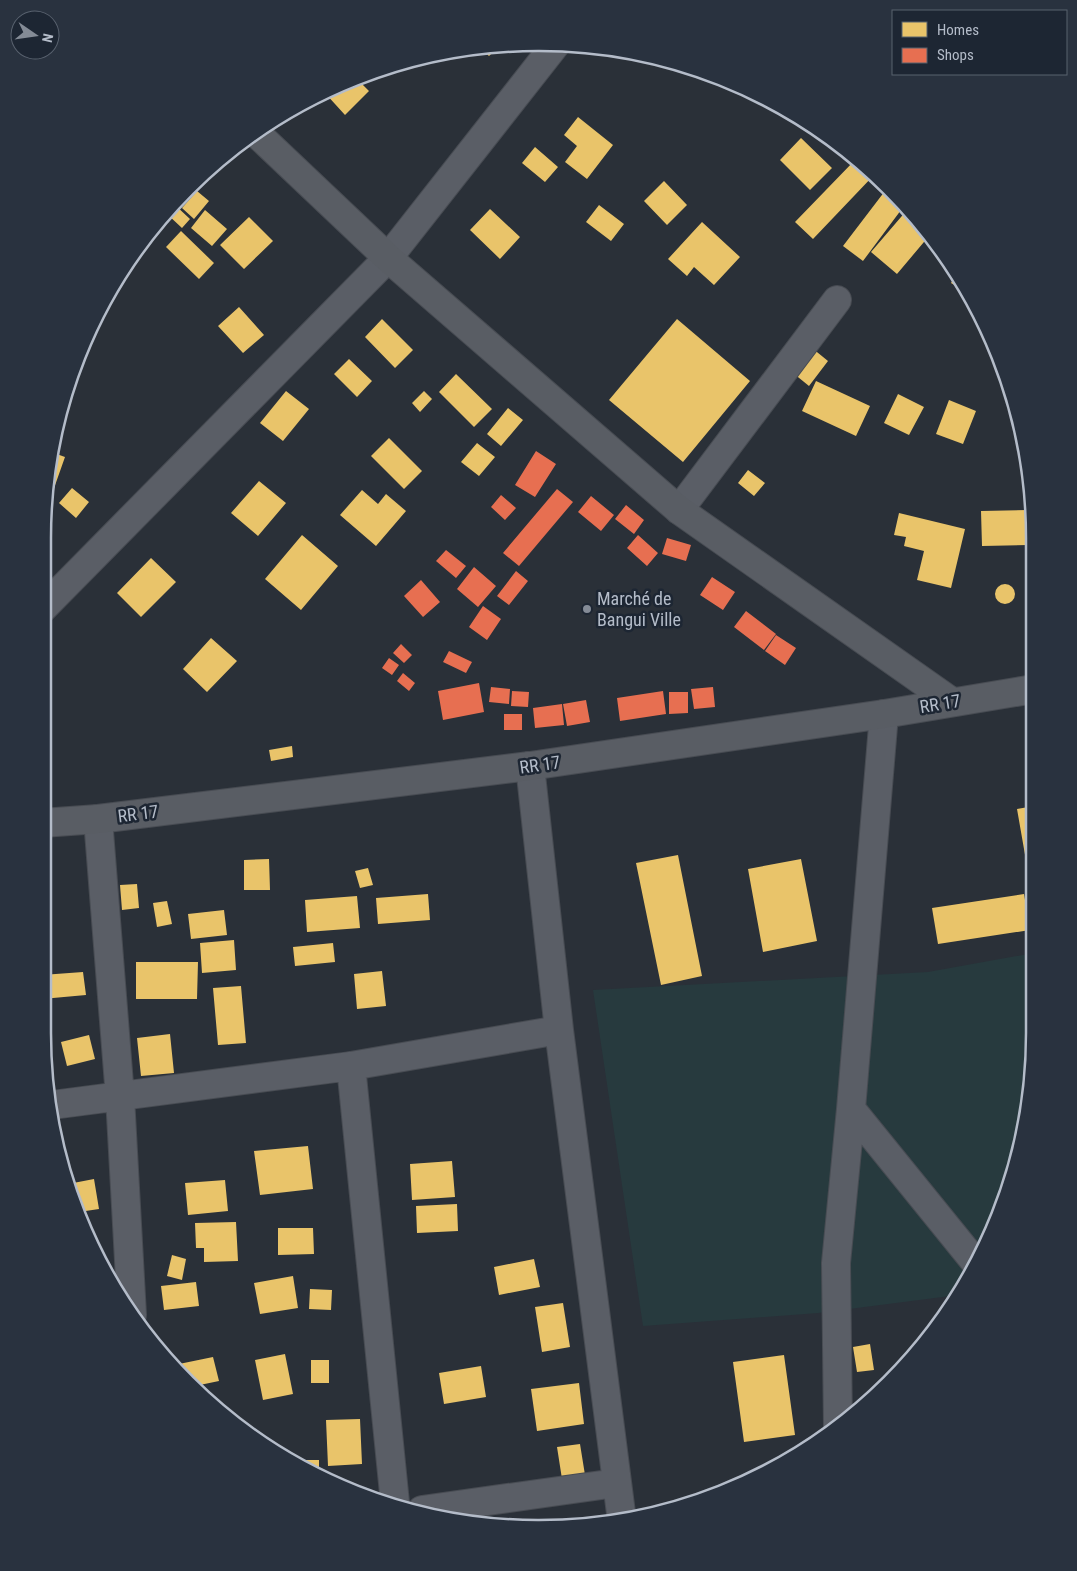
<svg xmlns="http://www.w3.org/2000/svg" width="1077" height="1571" font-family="'Roboto Condensed',sans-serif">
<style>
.green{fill:#273a3e}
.homes{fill:#e9c46a}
.shops{fill:#e76f51}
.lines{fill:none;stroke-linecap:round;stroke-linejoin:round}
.street-casing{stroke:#484c53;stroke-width:30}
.secondary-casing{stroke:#484c53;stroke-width:30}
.street{stroke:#5a5e66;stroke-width:28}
.secondary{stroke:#595d64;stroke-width:28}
.poi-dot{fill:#848b96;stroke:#1d2633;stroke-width:2}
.labels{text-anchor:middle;stroke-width:5;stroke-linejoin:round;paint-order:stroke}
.poi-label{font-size:18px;fill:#b4bcc9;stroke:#1d2633;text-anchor:start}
.street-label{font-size:18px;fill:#b4bcc9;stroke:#1d2633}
.rim{fill:none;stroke:#b4bcc9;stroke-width:2.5}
</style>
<rect width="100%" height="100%" fill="#2a3038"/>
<path class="green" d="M1034,953v80l-9,97 -28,93 -39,72 -140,18 -175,13 -50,-336 335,-18z"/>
<path class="homes" d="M498,47l-9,9 -9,-8h4z
M356,78l13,13 -24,24 -20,-22z
M578,117l35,28 -26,34 -22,-17 12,-16 -13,-11z
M801,138l31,30 -22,22 -30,-30z
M535,147l23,20 -13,15 -23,-19z
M855,160l19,15 -61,64 -18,-17z
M664,181l23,24 -20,20 -23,-24z
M888,187l16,19 -41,55 -20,-15z
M197,191l12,10 -15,18 -12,-11z
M175,205l15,14 -8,9 -15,-14z
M599,205l25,19 -13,17 -25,-19z
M490,209l30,28 -20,22 -30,-29z
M205,210l22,19 -15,17 -21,-18z
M907,210l22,26 -32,38 -26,-22z
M249,217l24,24 -29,28 -24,-24z
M702,222l38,35 -26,28 -20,-18 -7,9 -19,-17z
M181,231l33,32 -15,16 -33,-32z
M957,273l9,16 -1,2 -14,-8z
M239,307l25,28 -21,18 -25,-27z
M382,319l31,31 -18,18 -30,-31z
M677,319l73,62 -67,81 -74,-62z
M812,348l16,13 -19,25 -16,-13z
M349,359l23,22 -15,16 -23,-23z
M456,374l36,35 -18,18 -35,-35z
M816,381l54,25 -14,30 -54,-25z
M286,391l23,18 -26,32 -23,-18z
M424,391l8,8 -12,13 -8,-9z
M898,394l26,13 -15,28 -25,-12z
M949,400l27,11 -13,33 -27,-10z
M508,408l15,12 -22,26 -14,-12z
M389,438l33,33 -18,18 -33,-33z
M477,443l18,14 -16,19 -18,-14z
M51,452l14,5 -12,34 -6,-2z
M748,470l17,13 -11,13 -16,-13z
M259,481l27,22 -28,33 -27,-23z
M72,488l17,14 -13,16 -17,-15z
M362,490l16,14 8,-10 20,17 -30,35 -36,-31z
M1027,510l1,35 -46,1 -1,-35z
M899,513l66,16 -14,59 -34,-8 7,-29 -20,-5 2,-9 -12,-2z
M302,535l36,31 -37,44 -36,-31z
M151,558l25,24 -35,35 -24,-24z
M995 594a10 10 0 1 1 20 0a10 10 0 1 1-20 0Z
M211,638l26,23 -30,31 -24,-23z
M292,746l1,11 -22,4 -2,-11z
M1034,806v82l-3,1 -14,-80z
M678,855l24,121 -41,9 -25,-122z
M269,859l1,31h-26v-30z
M801,859l16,82 -54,11 -15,-83z
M368,868l5,17 -13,3 -5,-17z
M137,884l2,24 -17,2 -2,-25z
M428,894l2,26 -52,4 -2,-26z
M1024,894l6,36 -92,14 -6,-36z
M357,896l3,32 -53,4 -2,-32z
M167,901l5,23 -15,3 -4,-24z
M224,910l3,25 -36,4 -3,-25z
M234,940l2,30 -34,3 -2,-30z
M333,943l2,19 -40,4 -2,-19z
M136,962h62l-1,37h-61z
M382,971l4,35 -29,3 -3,-35z
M83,972l3,23 -44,4v-24z
M241,986l5,57 -28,2 -5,-57z
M170,1034l4,39 -33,3 -4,-38z
M89,1035l6,24 -28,7 -6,-24z
M308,1146l5,43 -53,6 -6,-44z
M452,1161l3,36 -43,3 -2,-36z
M94,1179l5,30 -20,3 -11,-28z
M225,1180l3,31 -40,4 -3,-32z
M457,1204l1,27 -41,2 -1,-27z
M236,1222l2,39 -34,1v-14h-8l-1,-25z
M278,1228h35l1,26 -36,1z
M172,1255l14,4 -4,21 -15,-4z
M534,1259l6,28 -41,8 -5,-28z
M293,1276l5,32 -38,6 -6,-31z
M196,1282l3,24 -35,4 -3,-24z
M310,1289l22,1 -1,20 -22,-1z
M563,1303l7,44 -28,5 -7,-45z
M870,1344l4,26 -17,2 -4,-25z
M285,1354l8,40 -30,6 -8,-40z
M784,1355l11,80 -51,7 -11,-80z
M213,1357l6,24 -24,5 -15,-16 -1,-6z
M311,1360h18v23h-18z
M481,1366l5,31 -42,7 -5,-31z
M579,1383l5,41 -47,7 -6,-42z
M360,1419l2,45 -34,2 -2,-46z
M580,1444l5,31 -23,4 -5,-32z
M288,1460h31v16l-29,-14z"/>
<path class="shops" d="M536,451l20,13 -21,33 -20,-12z
M557,489l16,13 -54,64 -16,-13z
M501,495l15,13 -11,12 -14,-13z
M591,496l23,19 -13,16 -23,-19z
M626,505l18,15 -10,14 -19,-15z
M638,535l20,18 -11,13 -20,-18z
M667,538l24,7 -5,16 -24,-7z
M446,550l20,16 -10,12 -20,-17z
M474,567l22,19 -18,21 -21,-18z
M516,571l12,10 -19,24 -12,-9z
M712,577l23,15 -12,18 -23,-15z
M421,580l19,22 -17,15 -19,-21z
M483,606l18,13 -14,21 -18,-13z
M746,611l30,23 -12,16 -30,-23z
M776,635l20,13 -11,17 -20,-14z
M401,644l11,11 -8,8 -11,-10z
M449,651l23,11 -6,11 -23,-11z
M389,658l10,7 -7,10 -10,-7z
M403,673l12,10 -6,8 -12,-10z
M479,683l5,29 -41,8 -5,-29z
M491,687l19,2 -1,15 -20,-2z
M713,687l2,20 -21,2 -3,-20z
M512,691l17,1 -1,15 -17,-1z
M663,691l3,23 -46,7 -3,-23z
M669,692h19v21l-19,1z
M586,700l4,22 -23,4 -4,-22z
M562,704l2,21 -29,3 -2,-20z
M504,714h18v16h-18z"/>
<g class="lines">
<defs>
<path id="street" d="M679,510l158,-210
M42,609l346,-351 168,-214
M530,766l29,264 63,491
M98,819l22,278 12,218
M351,1066l44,437
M52,1105l299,-39 208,-36
M851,1109l124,153
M838,1427l-2,-164 15,-154 33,-395
M422,1510l194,-27"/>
<path id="secondary" d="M255,132l133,126 291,252 273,192
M42,823l56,-4 432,-53 354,-52 150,-25"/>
</defs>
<use href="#street" class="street-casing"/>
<use href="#secondary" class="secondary-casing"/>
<use href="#street" class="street"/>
<use href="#secondary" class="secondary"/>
</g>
<circle class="poi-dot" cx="587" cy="609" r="5"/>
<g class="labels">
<g class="poi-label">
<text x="597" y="605">Marché de<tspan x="597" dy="21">Bangui Ville</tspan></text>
</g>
<g class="street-label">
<text transform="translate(940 704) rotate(-9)" y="6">RR 17</text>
<text transform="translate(540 765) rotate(-8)" y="6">RR 17</text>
<text transform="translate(138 814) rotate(-7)" y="6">RR 17</text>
</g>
</g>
<path d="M0 0H1077V1571H0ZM538 51H539A487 487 0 0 1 1026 538V1033A487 487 0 0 1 539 1520H538A487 487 0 0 1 51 1033V538A487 487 0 0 1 538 51Z" fill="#29323f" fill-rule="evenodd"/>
<path class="rim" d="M538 51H539A487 487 0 0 1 1026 538V1033A487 487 0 0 1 539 1520H538A487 487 0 0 1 51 1033V538A487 487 0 0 1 538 51Z"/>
<rect x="892" y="10" width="175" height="65" fill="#1d2633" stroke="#59626f"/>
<rect x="902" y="22" width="25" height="15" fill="#e9c46a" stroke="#59626f"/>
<text x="937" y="35" font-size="15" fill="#b4bcc9">Homes</text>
<rect x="902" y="48" width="25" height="15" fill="#e76f51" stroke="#59626f"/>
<text x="937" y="60" font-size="15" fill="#b4bcc9">Shops</text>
<g transform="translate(35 35) rotate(103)"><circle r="24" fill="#1d2633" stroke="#59626f"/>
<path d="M0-4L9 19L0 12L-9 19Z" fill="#848b96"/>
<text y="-8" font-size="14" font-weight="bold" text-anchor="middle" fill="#b4bcc9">N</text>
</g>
</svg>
